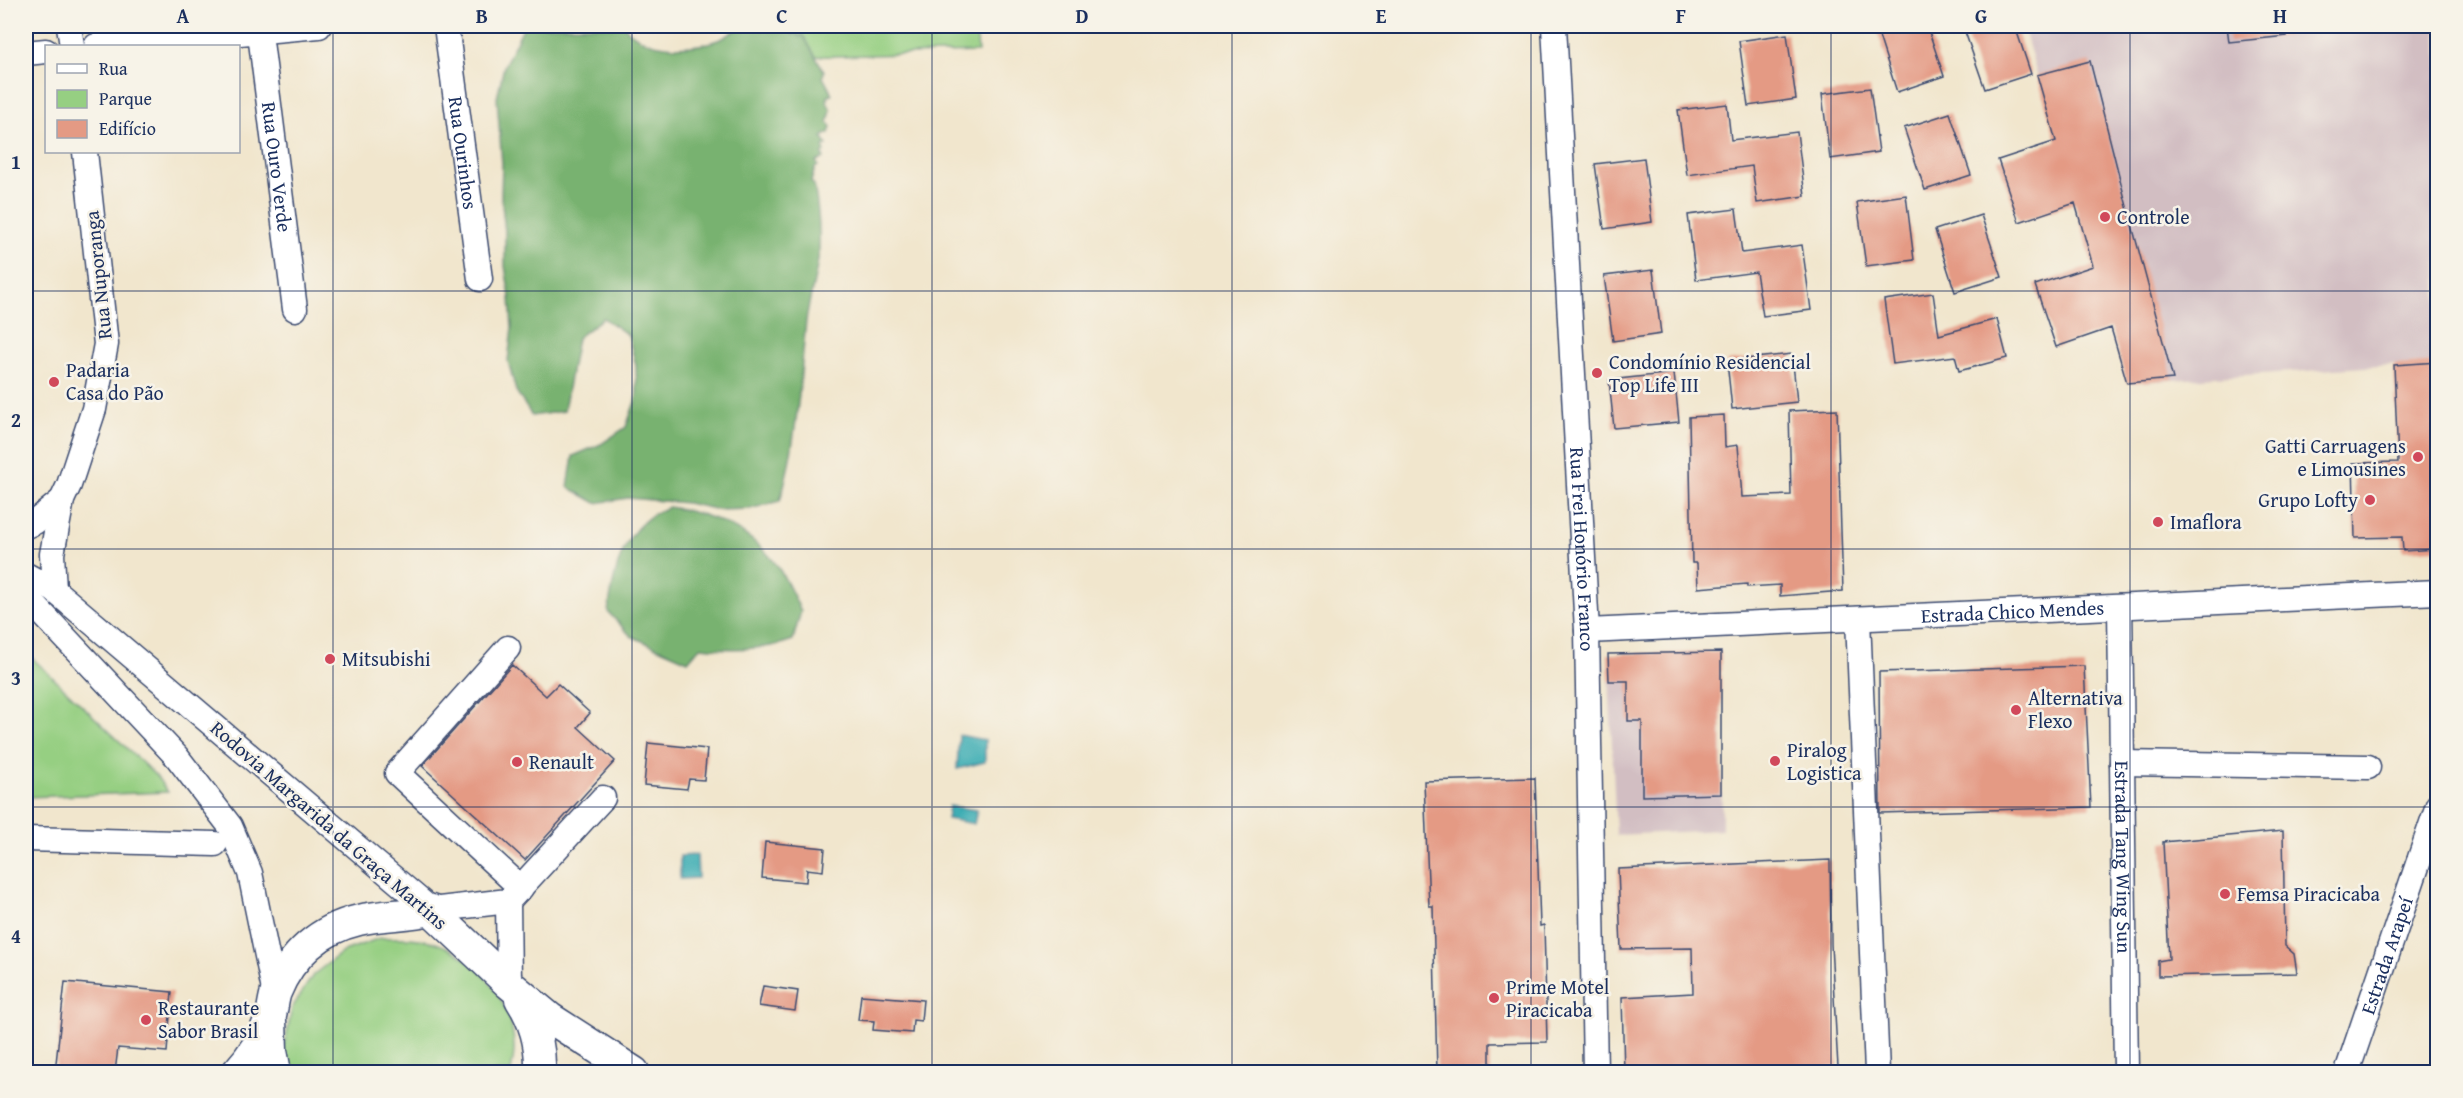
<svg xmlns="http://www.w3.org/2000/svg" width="2463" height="1098" font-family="'Gentium Book Plus',serif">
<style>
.industrial{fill:#d2bec2}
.green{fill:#96cf82;stroke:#587f70;stroke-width:1.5}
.forest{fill:#78b270;stroke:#4a7067;stroke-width:1.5}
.water{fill:#3cadb4;stroke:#2c6e89;stroke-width:1.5}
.building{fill:#e49a84}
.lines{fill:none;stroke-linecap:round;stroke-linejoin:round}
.minor-casing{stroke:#3b4a6f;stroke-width:27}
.major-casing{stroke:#3b4a6f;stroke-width:33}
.minor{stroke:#fff;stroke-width:24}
.major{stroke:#fff;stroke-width:30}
.grid{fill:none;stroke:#1b2f5e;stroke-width:1.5;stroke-opacity:0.55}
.poi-dot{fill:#d1495b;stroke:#f7f3e8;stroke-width:2}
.labels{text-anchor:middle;stroke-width:5;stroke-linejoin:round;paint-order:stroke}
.street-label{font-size:20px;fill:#1b2f5e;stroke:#f7f3e8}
.poi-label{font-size:20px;fill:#1b2f5e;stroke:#f7f3e8;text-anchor:start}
.neatline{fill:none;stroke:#1b2f5e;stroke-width:2}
.grid-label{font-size:20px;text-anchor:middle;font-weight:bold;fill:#1b2f5e}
</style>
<rect width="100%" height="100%" fill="#f7f3e8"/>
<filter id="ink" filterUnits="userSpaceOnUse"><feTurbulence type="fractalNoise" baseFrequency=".0167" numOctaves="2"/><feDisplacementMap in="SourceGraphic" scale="12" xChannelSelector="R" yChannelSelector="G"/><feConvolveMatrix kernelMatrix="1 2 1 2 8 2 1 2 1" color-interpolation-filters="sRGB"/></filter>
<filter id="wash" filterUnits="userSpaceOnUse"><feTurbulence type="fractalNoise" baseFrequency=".008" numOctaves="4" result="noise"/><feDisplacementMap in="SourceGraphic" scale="24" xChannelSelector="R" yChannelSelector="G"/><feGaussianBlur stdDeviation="1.35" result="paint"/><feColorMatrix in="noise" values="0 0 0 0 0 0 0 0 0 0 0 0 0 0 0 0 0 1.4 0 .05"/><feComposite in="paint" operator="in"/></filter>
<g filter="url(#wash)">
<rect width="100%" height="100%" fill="#f1e6cd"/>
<path class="industrial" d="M2023,26h414l1,79 -3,5 3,4 -1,248 -310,21z
M1721,652l1,178 -106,5 -8,-181z"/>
<path class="green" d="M761,26h215l2,26 -215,6z
M26,652l130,124 12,16 -142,5z
M380,938c13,0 26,-1 38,1 50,5 97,60 96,110 0,8 -2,16 -3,23h-225l-2,-25 8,-39 21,-33 31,-24z"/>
<path class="forest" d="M524,26h100c22,26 68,24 97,13 9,-4 16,-12 25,-13 12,-2 27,2 36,0l3,3 3,-2 5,8 4,-2 2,4 4,-2 21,36 -1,6 9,17 -4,2 -1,6 4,8 -3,12 3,5 -2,6 -7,4 5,8 -4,2 2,5 -3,2 2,4 -8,4 2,4 -3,2 -4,14 3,3c4,21 6,42 5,64 -1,24 -10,48 -13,72 -6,60 -9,121 -26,180l-30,8 -31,1 -32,-7 -59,-5 -32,5 -28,-16 5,-31 28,-12 25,-17 11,-31 -1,-31 -8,-30 -25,-17 -26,20 -13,73 -32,5 -16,-25 -8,-30 4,-33 -2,-31 -5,-31v-35l-4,-35 1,-32 -5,-66 7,-32z
M669,507c38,6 76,20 102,51 13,14 21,36 30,53l-8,29c-29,11 -63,10 -93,7l-12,14 -57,-25 -23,-24c6,-42 15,-89 61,-105z"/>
<path class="water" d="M959,735l26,5v22l-28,7z
M949,806l28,4 -3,14 -27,-5z
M697,855l1,23 -18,1v-23z"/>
<g id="blocks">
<path class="building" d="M1889,26h38l17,50 -47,16 -20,-62z
M1963,26h52l16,48 -46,15z
M2227,26h59l1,10 -58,6z
M1787,34l9,65 -48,7 -9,-65z
M2090,61l35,138 48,180 -46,4 -16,-55 -55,19 -21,-62 58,-19 -18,-63 -56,19 -21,-62 58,-19 -19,-66z
M1870,88l9,64 -49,7 -8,-65z
M1727,104l4,36 66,-8 8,64 -48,7 -5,-37 -65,9 -9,-65z
M1950,113l21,62 -46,15 -21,-62z
M1644,158l8,64 -48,7 -9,-65z
M1906,195l8,65 -48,6 -9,-64z
M1736,209l6,44 60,-8 9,65 -48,6 -7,-44 -60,8 -8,-65z
M1981,215l21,62 -47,15 -20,-62z
M1653,270l8,64 -48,7 -9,-65z
M1933,293l6,42 58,-16 10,39 -48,13 -4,-15 -62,8 -9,-64z
M1792,354l5,48 -65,7 -5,-48z
M2438,362v187l-35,2 -1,-14 -47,1 -2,-75 45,-1 -4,-97z
M1674,373l5,49 -65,6 -5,-48z
M1837,409l6,182 -63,5v-11l-33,2v-3l-49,4 -1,-25h-5l-3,-146 35,-2 1,32 13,-2 4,52 49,-2 -2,-84z
M1721,652v142l-79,2v-75h-14v-40h-19l-1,-27z
M512,665l34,31 12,-12 32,29 -12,14 37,34 -90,99 -103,-94z
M2084,666l7,141 -211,6 -1,-141z
M648,743l59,6 -3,31 -15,-1 -2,10 -43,-4z
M1535,778l5,148 4,-1 3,117 -57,1v29h-53l-4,-166h-4l-5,-125z
M2283,831l2,115 9,8 3,19 -139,3v-15l11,-2 -6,-117z
M765,842l60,6 -2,23 -16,-2 -1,13 -44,-4z
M1830,860l1,85 7,122 -111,3v2h-103l-2,-75 71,-4 -1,-45 -71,1 -3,-80z
M65,982l107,10 -5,60 -49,-4 -3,24h-60z
M763,986l35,5 -3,20 -36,-5z
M861,995l62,5 -2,21 -8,-1 -1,13 -39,-3 1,-9 -16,-1z"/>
</g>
</g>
<g filter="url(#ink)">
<use href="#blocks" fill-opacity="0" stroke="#3b4a6f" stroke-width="1.5"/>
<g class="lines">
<defs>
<g id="minor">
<path d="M69,26l3,20"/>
<path id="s1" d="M259,26l36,283"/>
<path id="s2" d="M446,26l34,253"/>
<path id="s3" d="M1554,26l33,605 8,441"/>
<path d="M96,46l223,-20"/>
<path d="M26,53l20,-2"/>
<path d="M26,526l9,-4 27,-22"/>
<path d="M26,575l28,15 377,320 77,-9 95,-103"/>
<path d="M54,590l-2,-36 10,-54 7,-15 25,-76 12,-65 -21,-192"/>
<path d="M26,596l151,161 53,69 20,47 25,122"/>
<path id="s4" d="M2120,607l6,465"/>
<path d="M1858,619l19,453"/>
<path id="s5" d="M1587,631l851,-39"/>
<path d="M508,648l-111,125 124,115"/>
<path d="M2122,763l246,4"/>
<path d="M26,839l189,5"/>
<path d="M508,901l1,83"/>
<path id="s6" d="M2347,1072l91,-267"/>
</g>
<path id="major" d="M520,999c15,23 21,46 20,73
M271,1020l1,31 4,21
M237,1072c14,-15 26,-34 33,-54 3,-8 3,-18 6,-26 15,-37 44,-63 83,-72 24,-6 48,-4 72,-10l78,74 41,34 84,54"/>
</defs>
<use href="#minor" class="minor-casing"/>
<use href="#major" class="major-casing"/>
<use href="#minor" class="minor"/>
<use href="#major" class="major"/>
</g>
</g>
<path class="grid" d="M333,26v1046M632,26v1046M932,26v1046M1232,26v1046M1531,26v1046M1831,26v1046M2130,26v1046M26,291h2412M26,549h2412M26,807h2412"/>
<g class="poi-dot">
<circle cx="2105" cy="217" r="6"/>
<circle cx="1597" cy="373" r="6"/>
<circle cx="54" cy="382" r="6"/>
<circle cx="2418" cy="457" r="6"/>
<circle cx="2370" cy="500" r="6"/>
<circle cx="2158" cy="522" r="6"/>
<circle cx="330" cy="659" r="6"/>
<circle cx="2016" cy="710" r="6"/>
<circle cx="1775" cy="761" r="6"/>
<circle cx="517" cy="762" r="6"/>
<circle cx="2225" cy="894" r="6"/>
<circle cx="1494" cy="998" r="6"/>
<circle cx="146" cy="1020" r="6"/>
</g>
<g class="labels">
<g class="street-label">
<text dy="7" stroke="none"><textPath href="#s2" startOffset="128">Rua Ourinhos</textPath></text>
<text dy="7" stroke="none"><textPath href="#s1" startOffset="142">Rua Ouro Verde</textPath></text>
<text transform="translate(98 275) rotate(-96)" y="7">Rua Nuporanga</text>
<text dy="7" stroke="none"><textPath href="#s3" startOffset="524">Rua Frei Honório Franco</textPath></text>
<text dy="7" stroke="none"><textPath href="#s5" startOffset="426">Estrada Chico Mendes</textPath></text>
<text transform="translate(329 825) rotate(41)" y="7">Rodovia Margarida da Graça Martins</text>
<text dy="7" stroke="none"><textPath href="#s4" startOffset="250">Estrada Tang Wing Sun</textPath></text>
<text dy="7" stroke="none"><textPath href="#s6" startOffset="123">Estrada Arapeí</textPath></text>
</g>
<g class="poi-label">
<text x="2117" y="224">Controle</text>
<text x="1609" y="369">Condomínio Residencial<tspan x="1609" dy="23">Top Life III</tspan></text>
<text x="66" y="377">Padaria<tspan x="66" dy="23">Casa do Pão</tspan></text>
<text x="2406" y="453" text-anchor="end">Gatti Carruagens<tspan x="2406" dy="23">e Limousines</tspan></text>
<text x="2358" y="507" text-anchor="end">Grupo Lofty</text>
<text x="2170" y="529">Imaflora</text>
<text x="342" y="666">Mitsubishi</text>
<text x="2028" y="705">Alternativa<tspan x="2028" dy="23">Flexo</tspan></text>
<text x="1787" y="757">Piralog<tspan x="1787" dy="23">Logistica</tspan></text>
<text x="529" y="769">Renault</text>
<text x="2237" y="901">Femsa Piracicaba</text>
<text x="1506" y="994">Prime Motel<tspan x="1506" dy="23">Piracicaba</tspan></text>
<text x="158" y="1015">Restaurante<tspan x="158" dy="23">Sabor Brasil</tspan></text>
</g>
</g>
<rect width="2463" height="1098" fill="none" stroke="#f7f3e8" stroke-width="66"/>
<rect x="45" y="45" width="195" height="108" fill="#f7f3e8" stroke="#9fa5b1" stroke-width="1.5"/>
<rect x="57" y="64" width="30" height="9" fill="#ffffff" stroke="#9fa5b1" stroke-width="1.5"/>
<text x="99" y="75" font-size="18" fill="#1b2f5e">Rua</text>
<rect x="57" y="90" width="30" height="18" fill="#96cf82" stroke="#9fa5b1" stroke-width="1.5"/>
<text x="99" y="105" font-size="18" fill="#1b2f5e">Parque</text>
<rect x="57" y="120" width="30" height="18" fill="#e49a84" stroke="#9fa5b1" stroke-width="1.5"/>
<text x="99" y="135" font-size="18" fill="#1b2f5e">Edifício</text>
<rect x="33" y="33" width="2397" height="1032" class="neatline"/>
<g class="grid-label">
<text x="183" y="23">A</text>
<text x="482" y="23">B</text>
<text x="782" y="23">C</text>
<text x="1082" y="23">D</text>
<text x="1381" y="23">E</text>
<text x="1681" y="23">F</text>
<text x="1981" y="23">G</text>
<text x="2280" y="23">H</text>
<text x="16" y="169">1</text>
<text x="16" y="427">2</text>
<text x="16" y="685">3</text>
<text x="16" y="943">4</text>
</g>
</svg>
